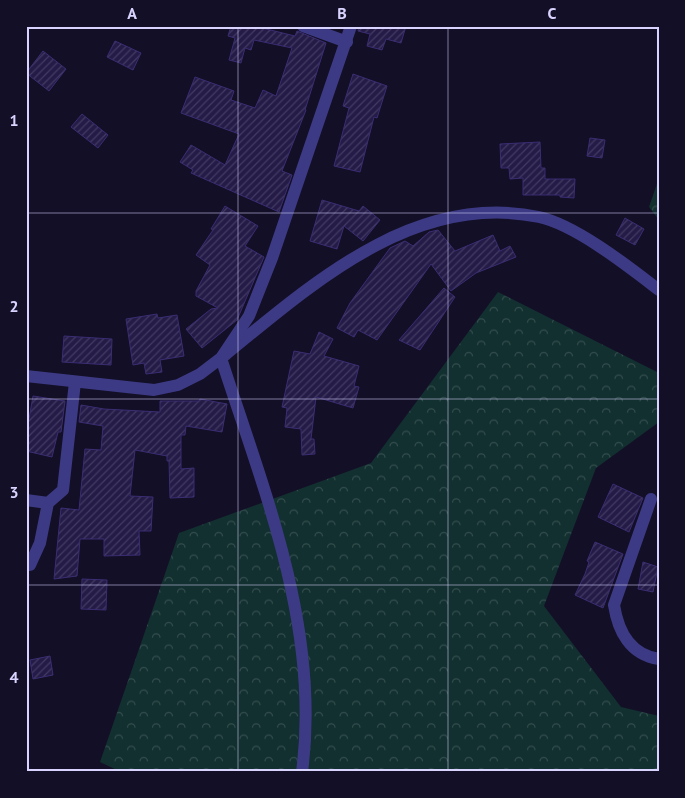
<svg xmlns="http://www.w3.org/2000/svg" width="685" height="798" font-family="'PT Sans',sans-serif">
<style>
.forest{fill:url(#forest-crowns)}
.building{fill:url(#building-hatch);stroke:#3b2d73}
.lines{fill:none;stroke-linecap:round;stroke-linejoin:round}
.minor{stroke:#3d3a85;stroke-width:12}
.tertiary{stroke:#3d3a85;stroke-width:12}
.grid{fill:none;stroke:#d9d4ff;stroke-width:1;stroke-opacity:0.55}
.neatline{fill:none;stroke:#d9d4ff;stroke-width:2}
.grid-label{font-size:16px;text-anchor:middle;font-weight:bold;fill:#d9d4ff}
</style>
<defs>
<pattern id="forest-crowns" width="20" height="18" patternUnits="userSpaceOnUse" patternTransform="scale(1.25)"><rect width="20" height="18" fill="#12302f"/><path d="M2 6a3 3 0 1 1 6 0M12 15a3 3 0 1 1 6 0" fill="none" stroke="#344d4e"/></pattern>
<pattern id="building-hatch" width="6" height="6" patternUnits="userSpaceOnUse" patternTransform="scale(1.25)"><rect width="6" height="6" fill="#241b47"/><path d="M-1 1l2-2M0 6l6-6M5 7l2-2" fill="none" stroke="#433b63"/></pattern>
</defs>
<rect width="100%" height="100%" fill="#130f26"/>
<path class="forest" d="M659,178v42l-10,-13z
M498,292l161,81v49l-63,46 -52,138 77,101 38,9v56h-538l-21,-10 79,-229 192,-70z"/>
<path class="building" d="M231,26h23l41,10 2,-5 29,12 -21,67h1l-24,61 10,4 -13,37 -88,-39 2,-3 -13,-8 11,-17 34,20 14,-31 -58,-21 14,-36 39,14 -3,9 24,8 8,-18 13,6 16,-48 -38,-8 -3,10 -6,-2 -4,15 -12,-3 6,-22 -7,-2z
M359,26h47l-5,17 -15,-4 -4,11 -15,-4 3,-12 -12,-3z
M115,41l26,12 -8,17 -26,-13z
M43,51l23,18 -17,22 -23,-18z
M353,74l34,12 -10,32 -3,-1 -14,55 -26,-6 15,-58 -6,-2z
M82,114l26,21 -10,13 -27,-21z
M590,138l15,2 -3,18 -15,-2z
M540,142l1,26h4v11h30l-1,19 -14,-1v-2h-37v-17l-13,1 -1,-11h-8l-1,-24z
M322,200l37,11 4,-5 17,14 -17,21 -19,-15 -7,23 -27,-8z
M225,206l33,20 -13,20 19,11 -27,63 -35,28 -16,-19 25,-20 7,-1 -22,-12v-5l14,-26 -14,-10 17,-25 -2,-1z
M625,218l19,11 -9,16 -19,-10z
M438,230l17,21 38,-16 7,16 10,-5 6,11 -40,16 -25,18 -20,-27 -54,76 -19,-10 -4,7 -17,-9 13,-25 40,-55 15,-7 8,5 16,-14z
M444,288l11,9 -35,53 -21,-10z
M157,314l1,4 19,-3 7,41 -24,4 2,12 -16,2 -2,-11 -11,2 -7,-46z
M319,332l14,7 -9,17 35,10 -5,20 5,1 -6,21 -37,-11 -5,42h3l1,15 -13,1 -1,-26 -16,-2 2,-19 -5,-1 12,-56 16,3z
M64,336l48,3 -1,26 -49,-3z
M33,396l32,5 -4,31h-3l-6,25 -26,-6v-15z
M200,399l27,5 -5,28 -36,-6 -1,9h-4v34l13,-1v29l-24,1 -1,-37h-2v-5l-32,-6 -5,46 23,1 -2,34h-12l1,24 -36,1v-17h-24l-3,37 -23,3 7,-71 18,2 6,-61 16,1 2,-24 -24,-4 2,-17 23,4 56,3v-11h39z
M613,484l30,14 -14,34 -31,-15z
M595,542l28,12 -20,54 -28,-13 10,-21 4,-12 -2,-1z
M643,562l15,5 -5,25 -15,-3z
M82,579l25,1 -1,30 -25,-1z
M50,656l3,19 -20,4 -3,-19z"/>
<g class="lines">
<path class="minor" d="M303,26l44,16
M225,355c88,-72 191,-164 314,-138 37,8 90,50 120,73
M651,499l-37,106c4,26 16,50 45,54
M26,500l22,3 15,-13 12,-108
M30,565l10,-22 8,-40"/>
<path class="tertiary" d="M221,358c43,133 100,271 81,414
M26,376l128,14 24,-5 22,-11 21,-16 28,-42 23,-58 79,-232"/>
</g>
<path class="grid" d="M238,26v746M448,26v746M26,213h633M26,399h633M26,585h633"/>
<rect width="685" height="798" fill="none" stroke="#130f26" stroke-width="55"/>
<rect x="28" y="28" width="630" height="742" class="neatline"/>
<g class="grid-label">
<text x="132" y="19">A</text>
<text x="342" y="19">B</text>
<text x="552" y="19">C</text>
<text x="14" y="126">1</text>
<text x="14" y="312">2</text>
<text x="14" y="498">3</text>
<text x="14" y="683">4</text>
</g>
</svg>
